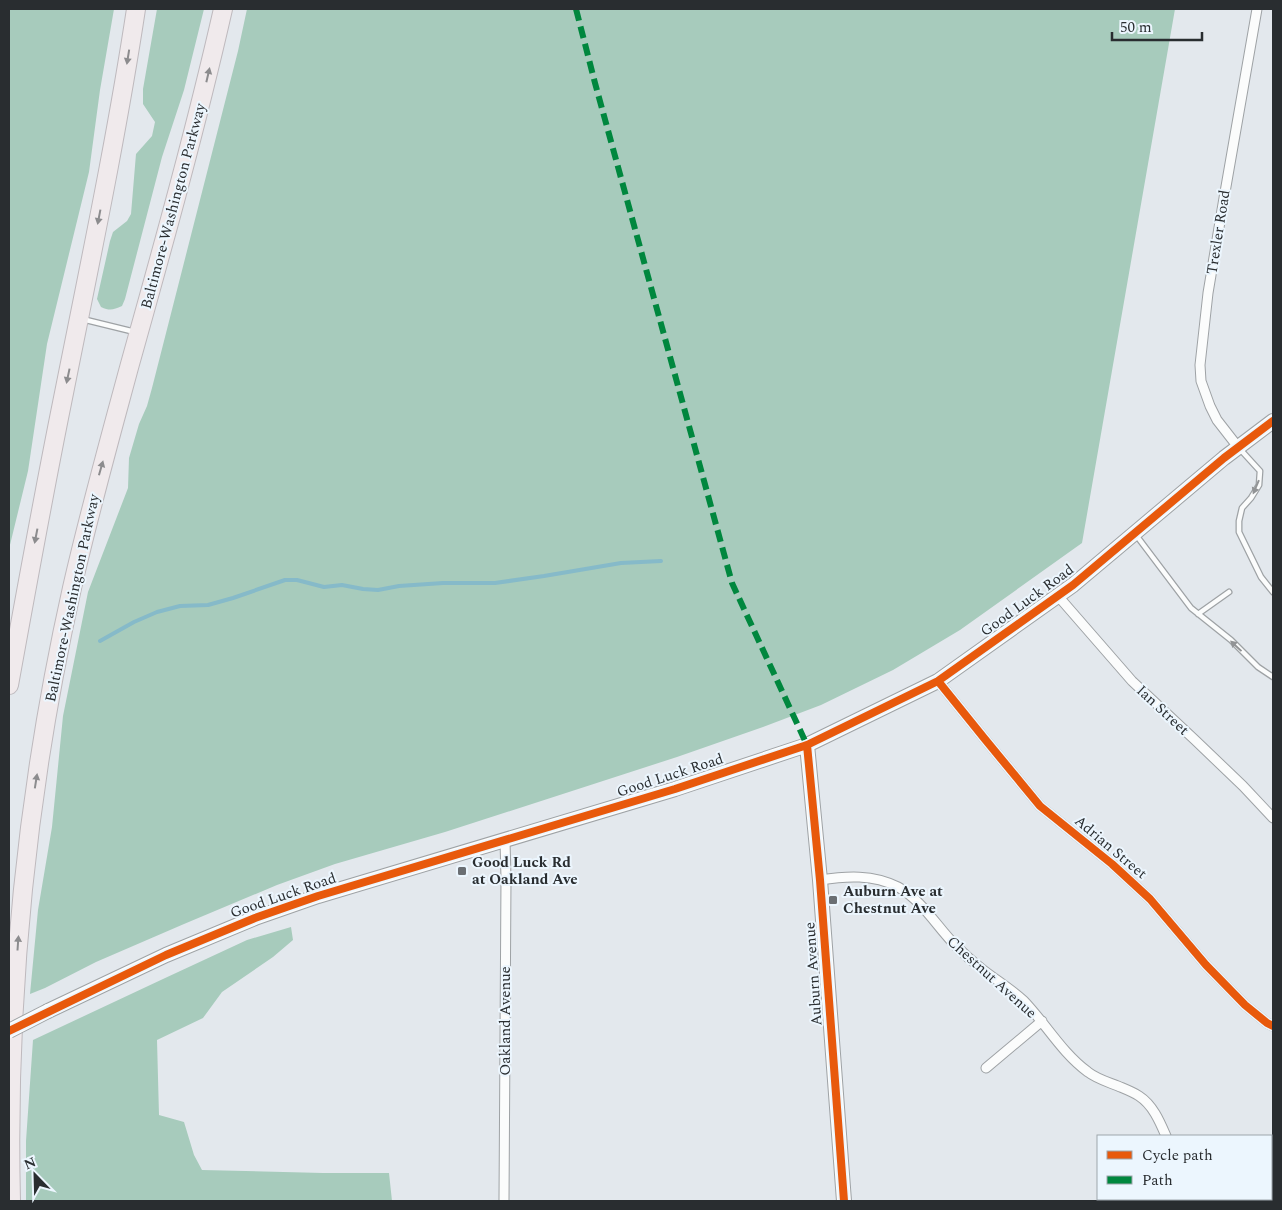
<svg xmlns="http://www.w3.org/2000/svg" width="1282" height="1210" font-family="Spectral,serif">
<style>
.forest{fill:#a7cbbc}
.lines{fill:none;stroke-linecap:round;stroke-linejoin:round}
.stream{stroke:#86bac9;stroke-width:4}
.lane-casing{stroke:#9ea2a5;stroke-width:7}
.street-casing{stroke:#9ea2a5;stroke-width:11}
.secondary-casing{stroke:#9ea2a5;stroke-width:16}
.highway-casing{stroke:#beb9bd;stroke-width:20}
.lane{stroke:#fbfcfc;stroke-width:4.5}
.street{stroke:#fbfcfc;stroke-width:9}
.secondary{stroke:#fbfcfc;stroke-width:14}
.highway{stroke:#f0eaec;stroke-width:18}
.secondary-bridge-casing{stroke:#9ea2a5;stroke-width:16;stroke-linecap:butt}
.secondary-bridge{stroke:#fbfcfc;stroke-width:14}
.quiet{stroke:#00873e;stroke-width:6;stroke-dasharray:12 6;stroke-linecap:butt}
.cycleway-casing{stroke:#ecf6fe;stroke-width:11}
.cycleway{stroke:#e8590c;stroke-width:8}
.oneway{fill:#8c8c8e}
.oneway2{fill:#929496}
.poi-dot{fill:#6a6e72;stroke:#ecf6fe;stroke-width:2}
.labels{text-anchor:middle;stroke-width:4;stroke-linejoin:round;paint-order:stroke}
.street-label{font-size:15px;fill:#292d30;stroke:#ecf6fe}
.poi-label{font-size:15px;font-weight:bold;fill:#292d30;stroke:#ecf6fe;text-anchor:start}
</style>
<rect width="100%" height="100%" fill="#e3e8ed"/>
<path class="forest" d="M9,9h105l-14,81 -11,82 -42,172 -19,127 -19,78z
M157,9h47l-20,81 -22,67 -37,142 -3,7c-9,4 -12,5 -21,1l-4,-8 13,-58 3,-9 14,-11 4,-7 5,-60 16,-18 3,-14 -12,-18v-15z
M247,9h928l-93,534 -122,87 -67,40 -72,35 -58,22 -86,30 -232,75 -110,32 -58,21 -93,39 -88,38 -51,26 -15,6 8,-84 14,-83 11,-111 25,-124 40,-104 1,-30 10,-34 8,-18 5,-18 86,-337z
M291,927l2,13 -20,17 -51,35 -19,26 -46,22 2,75 25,7 10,33 8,15 121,3h66l3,28h-366v-60l7,-101 130,-61 84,-39z"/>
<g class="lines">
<path class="stream" d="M100,641l34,-19 23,-10 23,-6 28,-1 25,-7 52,-18h12l27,7 18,-2 21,4 15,1 21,-4 44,-3h52l49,-7 77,-13 40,-2"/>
<defs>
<path id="lane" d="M82,319l53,13
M1239,448l21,23 -1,14 -8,13 -9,10 -3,13v11l22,45 12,15
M1136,535l55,73 40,32 27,27 15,10
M1198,614l31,-22"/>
<path id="street" d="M1238,447l-21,-27 -7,-14 -9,-25 -1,-16 8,-72 16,-95 33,-189
M1058,596l74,85 63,59 48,46 30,32
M938,681l46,57 56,68 72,58 38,35 56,66 39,40 22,18 6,3
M820,880c26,-4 53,-6 78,7 24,13 39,40 58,59 8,8 17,16 26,23 14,11 29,20 42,32 22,23 38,52 64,71 9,7 20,10 30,14 7,3 15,6 21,10 14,9 21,26 27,40
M986,1068l56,-47
M1181,1199v2
M504,1201l2,-323 -1,-37"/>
<path id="secondary" d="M807,745l13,135 24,321
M48,1011l118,-56 89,-37 63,-22 357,-107 132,-44 131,-64 135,-96 151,-127 49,-37"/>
<path id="highway" d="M9,685c17,-94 34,-188 53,-282 26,-131 54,-262 74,-394
M11,1201c-5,-205 16,-412 61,-613 17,-75 38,-150 58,-224 33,-118 66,-236 93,-355"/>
</defs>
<use href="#lane" class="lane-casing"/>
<use href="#street" class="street-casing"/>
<use href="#secondary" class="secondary-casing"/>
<use href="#highway" class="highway-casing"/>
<use href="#lane" class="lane"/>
<use href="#street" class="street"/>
<use href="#secondary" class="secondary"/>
<use href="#highway" class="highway"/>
<defs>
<path id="secondary-bridge" d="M9,1031l39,-20"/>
</defs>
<use href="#secondary-bridge" class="secondary-bridge-casing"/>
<use href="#secondary-bridge" class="secondary-bridge"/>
<path class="quiet" d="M576,9l19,74 137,500 75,162"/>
<defs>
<path id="cycleway" d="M938,681l46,57 56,68 72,58 38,35 56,66 39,40 22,18 6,3
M807,745l13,135 24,321
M9,1031l157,-76 89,-37 63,-22 357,-107 132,-44 131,-64 135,-96 151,-127 49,-37"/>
</defs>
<use href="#cycleway" class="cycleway-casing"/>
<use href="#cycleway" class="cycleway"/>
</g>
<defs><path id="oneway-solid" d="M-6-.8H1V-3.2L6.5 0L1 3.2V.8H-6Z" transform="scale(1.25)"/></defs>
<g class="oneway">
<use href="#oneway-solid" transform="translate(128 57) rotate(99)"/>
<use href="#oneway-solid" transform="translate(208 75) rotate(-77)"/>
<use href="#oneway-solid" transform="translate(99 217) rotate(101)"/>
<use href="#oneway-solid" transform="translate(68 376) rotate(102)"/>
<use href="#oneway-solid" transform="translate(101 468) rotate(-74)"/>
<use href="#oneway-solid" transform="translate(36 536) rotate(101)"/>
<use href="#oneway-solid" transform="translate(36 781) rotate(-81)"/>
<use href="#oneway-solid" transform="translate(18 943) rotate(-86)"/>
</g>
<g class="oneway2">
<use href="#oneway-solid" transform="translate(1256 487) rotate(113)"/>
<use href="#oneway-solid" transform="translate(1236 646) rotate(-137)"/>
</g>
<g class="poi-dot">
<rect x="457" y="866" width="10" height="10" rx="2.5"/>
<rect x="828" y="895" width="10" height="10" rx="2.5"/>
</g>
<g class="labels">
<g class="street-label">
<text transform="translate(173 206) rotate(-75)" y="5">Baltimore-Washington Parkway</text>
<text transform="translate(1218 232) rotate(-81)" y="5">Trexler Road</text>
<text transform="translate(72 598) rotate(-78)" y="5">Baltimore-Washington Parkway</text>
<text transform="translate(1027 600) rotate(-36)" y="5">Good Luck Road</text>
<text transform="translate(1163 710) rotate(43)" y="5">Ian Street</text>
<text transform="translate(670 775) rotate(-18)" y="5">Good Luck Road</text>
<text transform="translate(1111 847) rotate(40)" y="5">Adrian Street</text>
<text transform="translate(283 895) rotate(-19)" y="5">Good Luck Road</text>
<text transform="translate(813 974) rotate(-94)" y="5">Auburn Avenue</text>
<text transform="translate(992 977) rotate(42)" y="5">Chestnut Avenue</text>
<text transform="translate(505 1021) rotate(-90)" y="5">Oakland Avenue</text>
</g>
<g class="poi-label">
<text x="472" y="867">Good Luck Rd<tspan x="472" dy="17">at Oakland Ave</tspan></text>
<text x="843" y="896">Auburn Ave at<tspan x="843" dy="17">Chestnut Ave</tspan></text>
</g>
</g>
<rect width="1282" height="1210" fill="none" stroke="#292d30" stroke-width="20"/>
<rect x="1097" y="1135" width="175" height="65" fill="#ecf6fe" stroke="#9ea6ac"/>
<rect x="1107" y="1151" width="25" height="8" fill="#e8590c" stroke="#9ea6ac"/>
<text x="1142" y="1160" font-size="15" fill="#292d30">Cycle path</text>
<rect x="1107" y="1176" width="25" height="8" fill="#00873e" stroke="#9ea6ac"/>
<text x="1142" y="1185" font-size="15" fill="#292d30">Path</text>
<g transform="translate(35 1175) rotate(337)" stroke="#ecf6fe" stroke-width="4" paint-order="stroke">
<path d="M0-4L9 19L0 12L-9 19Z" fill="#292d30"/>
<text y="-8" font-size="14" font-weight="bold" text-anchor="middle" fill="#292d30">N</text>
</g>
<path d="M1112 32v8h90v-8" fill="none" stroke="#292d30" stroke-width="2.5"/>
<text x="1120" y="32" font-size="15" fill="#292d30" stroke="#ecf6fe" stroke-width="4" paint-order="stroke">50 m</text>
</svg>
